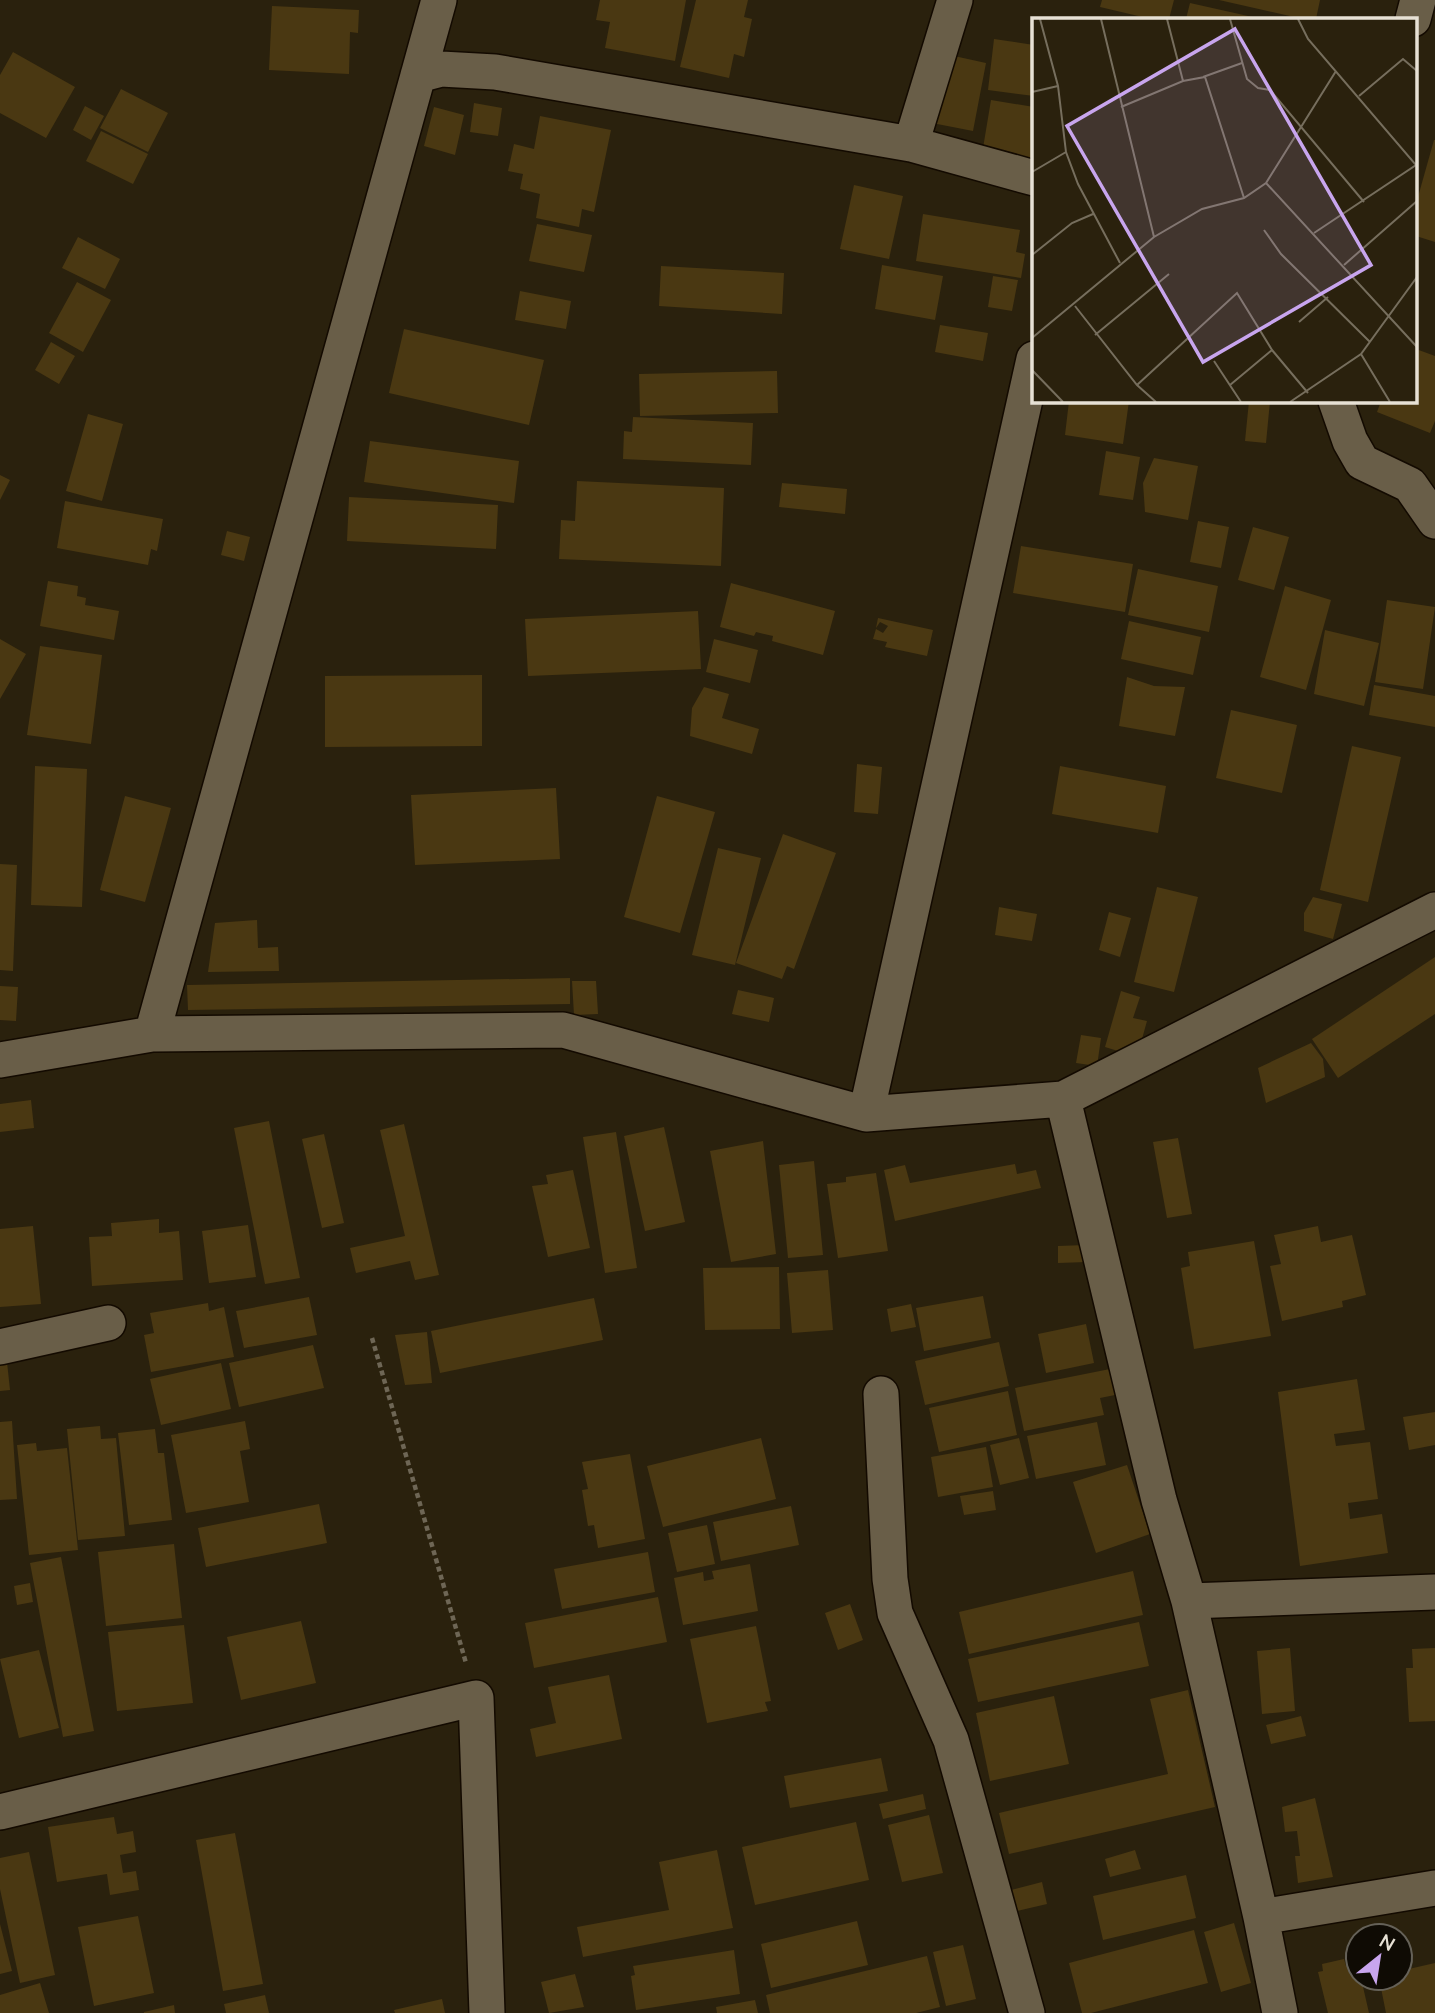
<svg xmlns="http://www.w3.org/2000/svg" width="1435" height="2013" font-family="'Nunito Sans',sans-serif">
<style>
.building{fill:#4a3812}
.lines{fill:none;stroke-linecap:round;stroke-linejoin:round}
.street-casing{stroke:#130a00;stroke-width:38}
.path{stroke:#6e6655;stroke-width:4.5;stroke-dasharray:5 3.5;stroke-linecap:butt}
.street{stroke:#695e48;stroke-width:35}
.inset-road{fill:none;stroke:#766e5d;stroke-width:2}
.view{fill:#c8a5ee;fill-opacity:0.15;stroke:#c8a5ee;stroke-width:3.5}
.inset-edge{fill:none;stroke:#e7e1d5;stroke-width:3.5}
</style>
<rect width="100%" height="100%" fill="#2a210d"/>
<path class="building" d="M600,0h86l-11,61 -70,-13 5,-26 -14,-2z
M696,0h52l-4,17 8,2 -8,38 -10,-3 -5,24 -49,-11z
M1102,0h72l-5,19h-18l-51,-12z
M1219,0h101l-4,19h-13z
M1190,3l67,15v1h-71z
M272,6l87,4 -1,23 -8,-1 -1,42 -80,-4z
M994,39l40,6v51l-46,-6z
M13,52l62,35 -29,51 -46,-25v-38z
M945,54l41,9 -13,68 -41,-8z
M121,89l47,24 -20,39 -48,-24z
M991,100l43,7v56l-52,-9z
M474,103l28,5 -4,28 -28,-4z
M85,106l19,10 -13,24 -18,-10z
M434,107l30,8 -9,40 -31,-9z
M540,116l71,14 -17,82 -12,-3 -3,18 -43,-9 4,-24 -20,-5 3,-15 -15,-3 6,-27 20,5z
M101,131l47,23 -15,30 -47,-23z
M1434,140h1v102l-19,-6v-32z
M854,185l49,11 -14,63 -49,-10z
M923,214l97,16 -4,22 9,2 -4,24 -105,-17z
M537,224l55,11 -8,37 -55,-11z
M78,237l42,22 -15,30 -43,-21z
M882,265l61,11 -8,44 -60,-11z
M661,266l123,7 -2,41 -123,-8z
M993,276l25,4 -6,31 -24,-4z
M77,282l34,18 -28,52 -34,-19z
M520,291l51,10 -5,28 -51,-9z
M940,325l48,8 -5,28 -48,-9z
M404,329l140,31 -15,65 -140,-32z
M51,342l24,14 -16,28 -24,-14z
M1416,349l19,7v65l-5,12 -53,-21 4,-11h35z
M777,371l1,42 -138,3 -1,-42z
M1069,401h60l-6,43 -58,-9z
M1249,401h21l-4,42 -21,-2z
M88,414l35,10 -21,77 -36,-10z
M633,417l120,6 -2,42 -128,-6 1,-28 8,1z
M370,441l149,20 -5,42 -150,-21z
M1106,451l34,6 -7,43 -34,-5z
M1154,458l44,8 -10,54 -43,-8 -2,-29z
M0,475l10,5 -10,20z
M577,481l147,7 -3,78 -162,-7 2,-39 14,1z
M782,483l65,6 -2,25 -66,-7z
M349,497l149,8 -2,44 -149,-8z
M65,501l98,18 -6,32 -6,-2 -3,16 -91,-17z
M1198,521l31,6 -8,41 -31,-6z
M1253,527l36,10 -15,53 -36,-10z
M227,531l23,6 -6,24 -23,-6z
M1021,546l112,18 -8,48 -112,-19z
M1138,569l80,17 -9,46 -81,-17z
M48,581l30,5 -1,10 9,2 -1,7 34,6 -5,29 -74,-14z
M731,583l104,28 -12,44 -51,-14 1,-5 -17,-4 -2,4 -34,-9z
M1285,586l46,14 -25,90 -46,-13z
M1387,600l48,7 -12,82 -48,-7z
M698,611l3,58 -173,7 -3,-57z
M878,618l55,12 -6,26 -42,-9 2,-5 -14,-3 3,-10 7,4 5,-7 -8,-4 -4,6z
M1129,621l72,16 -8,38 -72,-16z
M1325,630l54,13 -15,63 -50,-12z
M0,639l26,15 -26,45z
M714,639l44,11 -8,33 -44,-11z
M40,646l62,9 -11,89 -64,-9z
M482,675v71l-157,1v-71z
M1127,677l27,9 31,1 -10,49 -56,-10z
M1374,685l61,11v31l-66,-12z
M704,687l25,7 -7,24 37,11 -7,25 -62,-18 2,-28z
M1231,710l66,15 -15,68 -66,-15z
M1352,746l49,11 -33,145 -48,-12z
M857,764l25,3 -4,47 -24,-2z
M35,766l52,3 -5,138 -51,-2z
M1060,766l106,20 -8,47 -106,-19z
M556,788l4,71 -145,6 -4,-70z
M125,796l46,12 -26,94 -45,-12z
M657,796l58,16 -35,121 -56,-16z
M783,834l53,19 -42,116 -7,-3 -5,13 -46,-16z
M718,848l43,10 -26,107 -43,-10z
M0,864l17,1 -4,106 -13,-1z
M1157,887l41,10 -24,95 -40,-10z
M1313,897l29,7 -9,35 -29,-8v-18z
M999,907l38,7 -5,27 -37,-6z
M1109,912l22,6 -11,39 -21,-7z
M257,920l1,28 20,-1 1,24 -71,1 7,-49z
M1435,957v57l-97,64 -26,-39z
M570,978v26l-382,6 -1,-25z
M572,981h24l2,33 -24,1z
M0,986l18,1 -2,34 -16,-1z
M738,990l36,8 -5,24 -37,-8z
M1121,991l19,6 -7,21 14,3 -10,36 -32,-10z
M1081,1035l20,3 -4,28 -21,-3z
M1311,1043l12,16 2,18 -59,26 -8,-35z
M31,1100l3,28 -34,4v-28z
M269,1121l31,157 -35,6 -31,-156z
M404,1124l35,151 -24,5 -5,-19 -54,12 -6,-25 55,-12 -25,-106z
M664,1127l21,95 -40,9 -21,-95z
M616,1132l21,136 -32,5 -22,-136z
M324,1134l20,89 -22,5 -20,-89z
M1178,1138l14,76 -25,4 -14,-76z
M763,1141l13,113 -45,8 -21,-111z
M814,1161l9,94 -35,3 -9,-93z
M1015,1164l2,10 19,-4 5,18 -146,33 -11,-51 21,-5 5,18z
M573,1170l17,78 -42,9 -16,-71 16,-2 -2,-9z
M876,1173l12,78 -50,7 -11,-74 19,-2v-5z
M159,1219v14l20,-2 4,49 -91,6 -3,-49 23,-1 -1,-13z
M248,1225l8,52 -47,6 -7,-52z
M33,1226l8,78 -41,3v-78z
M1318,1226l3,16 31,-7 14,60 -24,6 1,6 -61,14 -12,-55 11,-2 -7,-29z
M1254,1241l17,95 -77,13 -13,-81 9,-2 -2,-14z
M1086,1245l1,17 -29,1v-17z
M779,1267l1,62 -75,1 -2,-62z
M828,1270l5,60 -41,3 -5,-60z
M983,1296l8,42 -67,13 -8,-43z
M309,1297l8,38 -73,13 -8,-37z
M594,1298l9,42 -163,33 -9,-42z
M208,1303l1,8 15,-4 10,50 -83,15 -7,-37 10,-2 -4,-20z
M911,1304l5,23 -25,5 -4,-23z
M1086,1324l8,39 -48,10 -8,-39z
M427,1332l5,51 -27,2 -10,-50z
M999,1342l10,44 -84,19 -10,-44z
M313,1345l11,43 -85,19 -10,-44z
M7,1362l3,28 -10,1v-28z
M221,1363l10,46 -70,16 -11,-46z
M1115,1368l5,26 -20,4 4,17 -80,16 -9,-43z
M1357,1379l8,51 -31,4 2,12 34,-4 8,57 -30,4 2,16 32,-5 6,39 -88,13 -22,-174z
M1008,1391l9,44 -78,17 -10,-44z
M1435,1412v33l-26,5 -6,-33z
M12,1421l5,78 -17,1v-78z
M245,1421l5,28 -10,2 9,51 -63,11 -15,-78z
M1097,1422l9,43 -70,14 -9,-43z
M100,1426l1,13 15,-1 9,98 -47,4 -11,-111z
M155,1429l3,24h6l8,67 -43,5 -11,-92z
M761,1438l15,61 -113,28 -16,-61z
M1019,1438l10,40 -29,7 -10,-40z
M36,1443l1,8 30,-3 11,102 -49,5 -12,-110z
M986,1447l7,40 -55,10 -7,-40z
M630,1454l15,85 -47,9 -4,-23 -6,1 -6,-36 6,-1 -6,-27z
M1127,1465l23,69 -54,19 -23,-71z
M993,1491l3,19 -32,5 -4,-19z
M319,1504l8,39 -121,24 -8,-39z
M791,1506l8,39 -78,16 -8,-39z
M707,1525l8,39 -38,8 -9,-39z
M174,1544l8,74 -76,8 -8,-74z
M648,1552l7,40 -93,17 -8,-40z
M61,1557l33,174 -31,6 -33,-174z
M750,1564l8,47 -75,14 -9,-47 29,-6 1,9 10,-2 -2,-8z
M1133,1571l10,44 -174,39 -10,-42z
M30,1583l3,19 -16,3 -3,-19z
M658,1597l9,45 -133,26 -9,-45z
M850,1604l13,36 -25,10 -13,-37z
M301,1621l15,62 -75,17 -14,-63z
M1139,1622l10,44 -171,36 -10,-43z
M184,1625l9,78 -76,8 -9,-79z
M756,1626l15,75 -6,1 3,9 -61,12 -17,-84z
M1290,1648l5,63 -33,3 -5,-63z
M1435,1648v73l-26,1 -3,-54h7l-1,-19z
M39,1650l20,78 -40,10 -19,-79z
M609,1675l13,64 -86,18 -6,-28 26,-6 -8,-36z
M1188,1690l27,117 -206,47 -10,-41 169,-39 -18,-75z
M1054,1696l15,68 -79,17 -14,-68z
M1301,1716l5,20 -35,8 -5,-19z
M881,1758l7,33 -98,17 -6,-32z
M923,1794l3,15 -43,10 -4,-15z
M1315,1798l18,79 -35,6 -3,-27h5l-3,-25 -12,1 -3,-25z
M929,1815l14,58 -41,9 -14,-57z
M114,1817l3,17 16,-3 3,21 -16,3 3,18 13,-2 3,19 -29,5 -3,-21 -50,8 -9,-55z
M856,1822l13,58 -114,25 -13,-58z
M235,1833l28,151 -40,7 -27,-151z
M717,1850l16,78 -150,29 -6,-30 92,-17 -10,-48z
M1135,1850l6,19 -31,8 -5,-18z
M29,1852l26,123 -35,8 -20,-94v-31z
M1186,1875l10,43 -93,22 -10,-44z
M1042,1882l5,22 -30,7 -6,-21z
M138,1916l16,77 -60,13 -16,-79z
M857,1921l11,44 -97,23 -10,-44z
M1234,1923l17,60 -30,9 -17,-60z
M0,1924l12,47 -12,3z
M1194,1930l14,53 -117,30h-9l-13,-50z
M963,1945l13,54 -30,7 -13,-54z
M734,1950l6,44 -104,16 -5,-34 4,-1 -2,-9z
M927,1956l13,51 -24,6h-146l-4,-18z
M1344,1959l2,7 11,-3 1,15h3l8,35h-41l-10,-41 5,-1 -1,-7z
M1435,1963v50h-49l-7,-35h21v-7z
M575,1974l9,33 -35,6 -8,-31z
M40,1983l9,30h-49v-18z
M265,1995l4,18h-43l-2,-9z
M442,1999l3,14h-50l-1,-3z
M755,2000l3,13h-41l-1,-6z
M174,2005l1,8h-31v-1z"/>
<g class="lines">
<defs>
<path id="street" d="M1413,19l5,-19
M418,75l23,-6 54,3 416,72 123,34
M911,144l44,-144
M1336,401l14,40 12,21 48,23 25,36
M152,1034l287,-1034
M0,1060l152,-26 411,-4 303,84 197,-15 372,-189
M1063,1099l96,401 30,101 72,316 19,96
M866,1114l168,-755
M0,1347l108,-24
M881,1394l9,185 5,34 56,127 76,273
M1189,1601l246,-9
M0,1812l476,-114 11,315
M1261,1917l174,-29"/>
</defs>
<use href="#street" class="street-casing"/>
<path class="path" d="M372,1338l94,325"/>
<use href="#street" class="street"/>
</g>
<g transform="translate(1032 18)">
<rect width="385" height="385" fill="#2a210d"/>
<path class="inset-road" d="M8,1l18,67 8,66 12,32 42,79M69,1l53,218M135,1l16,62M198,1l17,60 11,9 12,2 94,112M266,1l10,20 108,126 -102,68M171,59l39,-14M0,74l26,-6M327,78l44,-37 14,12M89,89l62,-26 22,-4 39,121M0,154l34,-20M234,165l151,164M232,212l17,24 89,88M0,237l40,-32 21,-9M312,247l73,-64M43,288l62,79 19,17M267,304l29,-25M63,317l74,-61M0,320l122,-101 48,-28 42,-11 22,-15 70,-112M240,332l36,43M329,336l29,48M182,343l27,41M0,352l31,32M105,367l100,-92 35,57 -42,35M258,384l71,-48 56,-77"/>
<path class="view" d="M203,11l136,236 -168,97 -136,-236z"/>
<rect width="385" height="385" class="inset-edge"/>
</g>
<g transform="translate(1379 1957) rotate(30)"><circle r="33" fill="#0f0b04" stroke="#656158" stroke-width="2"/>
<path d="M0-5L12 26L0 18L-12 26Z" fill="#c8a5ee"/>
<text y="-10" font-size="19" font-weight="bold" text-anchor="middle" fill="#e7e1d5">N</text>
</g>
</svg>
